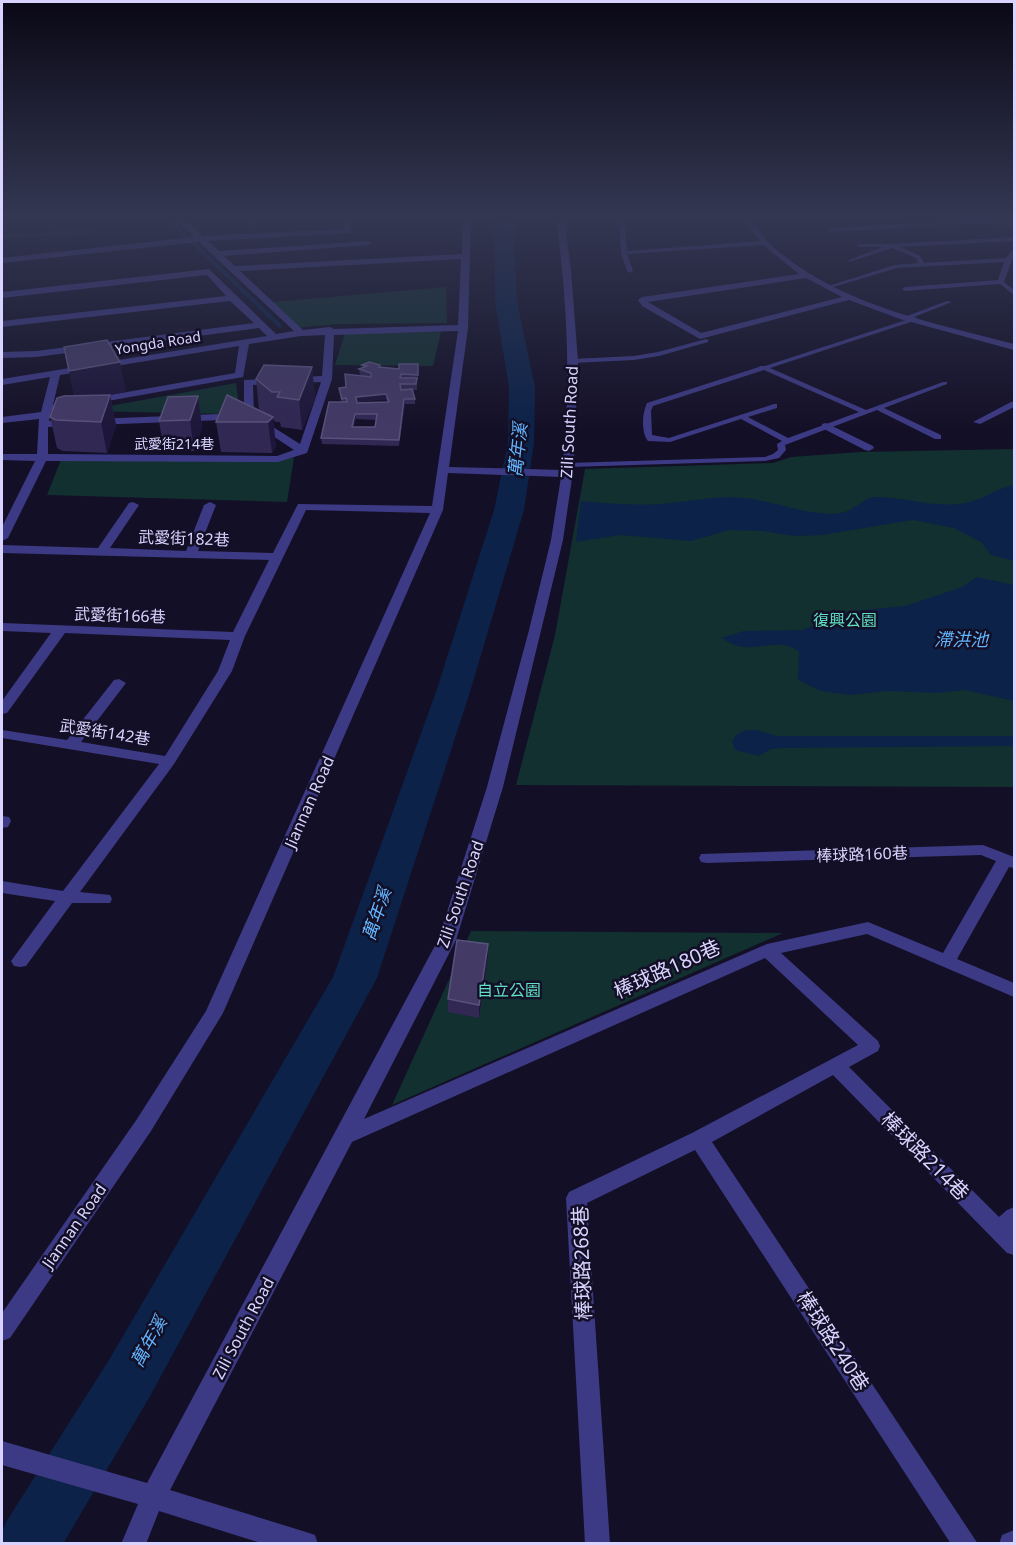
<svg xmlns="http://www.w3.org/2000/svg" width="1016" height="1545" font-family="'Noto Sans','Noto Sans TC',sans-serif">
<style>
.green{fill:#12302f}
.water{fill:#0c2248}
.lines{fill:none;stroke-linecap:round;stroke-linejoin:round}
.stream{stroke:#0c2248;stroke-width:4}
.river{fill:#0c2248;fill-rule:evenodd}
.service{fill:#3d3a85;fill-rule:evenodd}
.minor{fill:#3d3a85;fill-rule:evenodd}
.wall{fill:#312854;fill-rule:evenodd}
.shaded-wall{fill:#1d163a}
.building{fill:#433a66;stroke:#5a527e;stroke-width:1.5;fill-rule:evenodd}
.labels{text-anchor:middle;stroke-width:5;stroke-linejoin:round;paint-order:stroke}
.far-street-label{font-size:14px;fill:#d9d4ff;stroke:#130f26}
.street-label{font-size:16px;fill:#d9d4ff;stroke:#130f26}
.park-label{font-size:16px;fill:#5fe0c0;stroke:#130f26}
.water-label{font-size:18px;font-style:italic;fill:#62b6ff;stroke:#130f26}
.near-street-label{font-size:20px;fill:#d9d4ff;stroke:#130f26}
</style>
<rect width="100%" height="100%" fill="#130f26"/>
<path class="green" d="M68,216h16l2,4 -13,10h21l-1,4 -91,4v-3c22,-1 51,2 70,-12z
M446,287l1,36 -108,1 -45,4 -22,-26z
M441,332l-8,34 -98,-1 10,-32z
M236,383l2,15 -7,16 -149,-3z
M1014,449v338l-498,-2 39,-150 30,-166 188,-6 18,-6 69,-5z
M62,457l232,1 -7,44 -240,-7z
M471,931l312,2 -391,172z"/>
<path class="water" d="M1014,485v76l-23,-6 -10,-13 -27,-14 -41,-8 -91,15 -26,1 -34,-5 -33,-1 -38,11 -71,-6 -44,7 5,-41c25,2 52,5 78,3 28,-2 57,-9 86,-6 31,3 64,19 95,15 15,-2 23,-16 37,-16 28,0 53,10 82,7 22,-2 37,-16 55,-19z
M977,577l37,8v116l-49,-11 -29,3 -47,-2 -39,4 -29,-4 -23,-11 1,-28c-16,-14 -37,-3 -56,-5 -7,0 -15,-6 -22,-9l23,-7 58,-1 50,-19 53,-5 57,-19z
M745,730h11l21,6h237v10l-231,2 -12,1 -12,7 -24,-6 -3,-9 4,-6z"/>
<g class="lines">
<path class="stream" d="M165,216l115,110"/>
<path class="river" d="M496,216h20l-2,19 3,67 18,85 -1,56 -10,67 -54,182 -93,286 -228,420 -86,146h-61v-11l4,-11 103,-162 224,-383 103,-285 58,-182 14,-67 1,-56 -14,-85 -1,-67z"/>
<path class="service" d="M619,216h99l-94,3 3,32 136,-10 3,2 -3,2 -136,9 6,17 -3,2 -3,-2 -6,-18z
M971,216h7l4,3 32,3v4l-34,-3z
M1014,237v4l-114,6 20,9 4,7 82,-5 6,-7 2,-1c0,8 -7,23 -10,32l10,8v5l-14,-11 -95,7 -3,-2 3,-2 93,-7 6,-18 -107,6 -67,20 -5,-1 70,-22 23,-2 -2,-5 -24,-10 -43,14v-2l34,-13h-23l-3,-2 1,-1h34z
M947,301l5,1 -38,15 3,1v2l-147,48 96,42 77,-28h4v2l-63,24 57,27v4h-6l-58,-29 -92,35 1,5 -7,8 -14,3 -197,6 -4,-2 4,-2 197,-6 8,-3 5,-4 -1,-6 5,-3 -41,-22 -71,23 -22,-1c-7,-9 -6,-28 -1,-38l112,-36 1,-1h5l144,-47 -3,-2 1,-1zM764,370l95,42 -71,26 -40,-21 29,-9v-4h-3l-105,34 -17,-3 -1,-24 2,-5z
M706,339l2,1v2l-49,14 -25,4 -61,3 -3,-2 3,-2 61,-3 24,-4z
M1011,402h3v5l-34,17 -7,-2z"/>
<path class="minor" d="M172,216h9l22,20 141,-7 -3,-13h8l2,17 -143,8 11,10 149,-10 4,2 -4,2 -144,11 11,10 227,-12 1,-38h8l-3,112 -19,139 113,3c10,-84 5,-169 -6,-254h8l7,54 7,91 -4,104 -11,75 -60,247 -47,153 -92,179 403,-175 101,-22 75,31 53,-92 -15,-6 -274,8 -6,-1 -2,-4 2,-4 282,-9 31,12v11l-5,-1 -52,92 57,24v14l-147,-63 -86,19 97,88 2,5 -2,5 -29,16 150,150 8,-7 7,-3 -1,24 1,24 -7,-2 -174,-178 -121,67 266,402h-27l-256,-394 -108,53 23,341h-25l-19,-346 3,-6 123,-59 166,-88 -93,-87 -413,184 -182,348 136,42 9,3 3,9h-54l-105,-33 -13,33h-25l17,-40 -136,-39v-24l145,42 291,-543 49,-153 42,-157 22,-90 10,-63 -113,-4 -5,37 -220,503 -72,118 -141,207 -8,3v-28l135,-194 69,-108 224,-498 -124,-3 -61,126 -13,35 -58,93 -94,128 30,3 2,4 -2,4h-38l-46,63 -6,1 -6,-1 -3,-5 44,-60 -53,-8v-12l61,10 96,-127 -157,-26v-8l65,10 47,-60 5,-1 7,4 -45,59 84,14 53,-85 12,-31 -165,-7 -58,80 -5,1v-13l49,-68 -49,-2v-8l231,9 36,-72 -267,-7v-8l96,3 31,-45 4,-1 6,3 -29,43 76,3 18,-46 6,-3 6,3 -18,46 75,2 25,-49 134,2 26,-175 -124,4 -2,44 -25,74 -29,9 -232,-1 -38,77 -6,3v-14l33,-66 -33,-1v-6h35l2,-35 -37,4v-6l39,-5 9,-35 -48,8v-6l265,-43 -8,-8 -223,29 -34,1v-6l34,-1 218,-28 -24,-22 -228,26v-6l224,-25 -19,-21 -205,23v-6l207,-23 67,65 18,-3 -95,-89 -197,21v-5l192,-21zM461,259l-3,66 -124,4 -4,-2 -27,3 -63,-59zM325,335l-3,41 -78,4v33l-150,6 -5,3 5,3 153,-6 47,31 -17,6 -229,-2v-27l22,-1 5,-3 -5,-3 -21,1 2,-10 192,-34 6,-33 52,-8zM239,346l-4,27 -182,32 7,-30zM321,382l-21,62 -46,-29 -1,-30z
M247,216h8v9h-6z
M740,216h8c8,10 15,21 23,29 67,60 159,77 243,99v6l-114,-31 -51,-19 -149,39 -58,-33 -4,-6 4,-3 157,-23 -35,-28zM806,278l36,19 -141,36 -53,-31z
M980,219l4,2 -1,2 -151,9 -4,-2 4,-2z
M826,423l47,23 1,2 -5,3 -4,-1 -43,-22v-4z
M2,816l7,1 2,4 -3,6 -6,1z
M1014,1530v14h-15l3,-9z"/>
</g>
<path class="wall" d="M64,347l62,45 -19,3h3l6,30 -9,28 -44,-2 -6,-3 -7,-31 24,-22z
M418,364v16h-1v10h-4l2,9v5h-10l-6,42 -77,-2 -1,-6 20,-36 -2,-14 7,-1 17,-11 -3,-1 -1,-6 4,-1 -1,-3 37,4zM386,399l1,3h-30zM356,419l20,1 -1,7h-21z
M312,367l3,30 -13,33 -21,-3 -1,-5h-4l-3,-2 3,27 -4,6 -51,-1 -5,-30 47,-10 -4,-3 -3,-30z
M198,396l4,31 -8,24h-30l-5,-30z
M488,944v13l-9,61 -31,-6v-13z"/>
<path class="shaded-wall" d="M120,362l6,30 -51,9 -6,-30z
M312,367l3,30 -13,33 -3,-30z
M386,394v5l-30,3v-5z
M110,395l6,30 -9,28 -6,-31z
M198,396l4,31 -8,24 -4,-31z
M404,399l1,5 -6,42v-6z
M355,414l1,5 -4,13v-5z
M273,417l3,30 -4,6 -4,-31z
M488,944v13l-9,61v-13z"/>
<path class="building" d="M107,340l13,22 -51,9 -5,-24z
M369,362l11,3 -1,2 20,2v-5h19v11l-17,-1 -1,4h17l-1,6h-16l1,6 11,-1 3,10h-11l-5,41 -78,-2 8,-36h18l-1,-4 -4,1 -3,-11 7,-1 -1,-13 26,3v-4l-12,-4 8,-3 -5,-1zM386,394l3,8 -32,1 -1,-6zM355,414h22l-2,13h-23z
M264,365l48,2 -13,33 -22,-3 3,-5h-8l-16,-13z
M110,395l-9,27 -45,-2 -6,-3 7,-19 7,-2z
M227,395l46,22 -5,5h-52z
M198,396l-8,24 -31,1 9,-24z
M457,940l31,4 -9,61 -31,-6z"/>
<linearGradient id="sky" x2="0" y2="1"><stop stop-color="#0a0815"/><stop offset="0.5" stop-color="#333752"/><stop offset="1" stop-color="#333752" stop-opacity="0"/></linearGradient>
<rect width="1016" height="433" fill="url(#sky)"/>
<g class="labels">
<g class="far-street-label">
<text transform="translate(158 343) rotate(-9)" y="5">Yongda Road</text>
<text x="174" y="449">武愛街214巷</text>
</g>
<g class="street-label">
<text transform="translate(569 422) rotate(-87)" y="6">Zili South Road</text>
<text transform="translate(184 538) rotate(2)" y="6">武愛街182巷</text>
<text transform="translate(120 615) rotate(2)" y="6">武愛街166巷</text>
<text transform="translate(105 732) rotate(9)" y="6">武愛街142巷</text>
<text transform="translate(309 802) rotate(-66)" y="6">Jiannan Road</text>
<text transform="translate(862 854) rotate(-2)" y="6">棒球路160巷</text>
<text transform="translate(460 894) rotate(-71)" y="6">Zili South Road</text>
<text transform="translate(74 1226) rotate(-55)" y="6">Jiannan Road</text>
<text transform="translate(243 1328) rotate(-62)" y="6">Zili South Road</text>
</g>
<g class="park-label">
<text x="845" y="626">復興公園</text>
<text x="509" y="996">自立公園</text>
</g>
<g class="water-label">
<text transform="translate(518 450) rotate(-84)" y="6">萬年溪</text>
<text x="961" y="646">滯洪池</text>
<text transform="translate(377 914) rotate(-71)" y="6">萬年溪</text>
<text transform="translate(149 1342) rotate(-61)" y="6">萬年溪</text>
</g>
<g class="near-street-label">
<text transform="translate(667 969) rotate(-24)" y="7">棒球路180巷</text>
<text transform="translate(925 1156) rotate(45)" y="7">棒球路214巷</text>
<text transform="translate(582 1263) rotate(-92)" y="7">棒球路268巷</text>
<text transform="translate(833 1341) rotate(57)" y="7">棒球路240巷</text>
</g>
</g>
<rect width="1016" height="1545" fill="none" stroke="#d9d4ff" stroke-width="6"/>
</svg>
